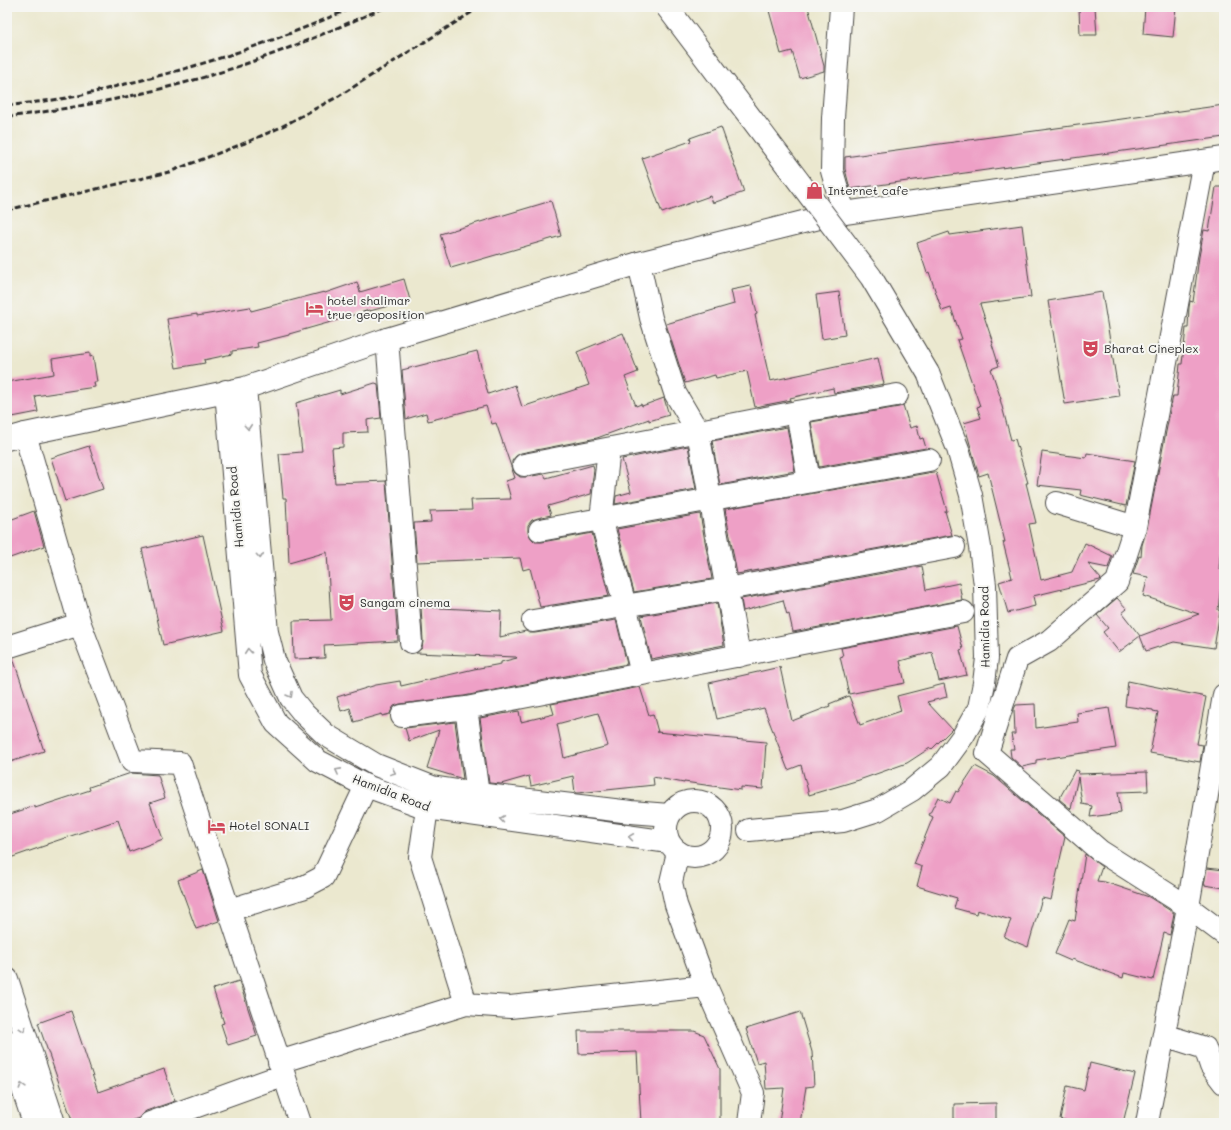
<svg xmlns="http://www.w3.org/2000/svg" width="1231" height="1130" font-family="Mali,sans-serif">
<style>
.building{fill:#eea0c6;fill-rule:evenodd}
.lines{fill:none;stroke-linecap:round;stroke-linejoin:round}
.minor-casing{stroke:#484744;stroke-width:24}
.major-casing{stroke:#484744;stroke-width:24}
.minor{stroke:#fff;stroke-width:22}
.major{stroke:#fff;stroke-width:22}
.rail{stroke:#2b2b2b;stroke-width:3;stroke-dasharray:6 3;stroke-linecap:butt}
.major-bridge-casing{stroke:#484744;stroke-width:24;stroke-linecap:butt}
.major-bridge{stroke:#fff;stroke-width:22}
.oneway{stroke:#a0a0a0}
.labels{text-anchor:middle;stroke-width:4;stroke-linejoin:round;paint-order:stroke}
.poi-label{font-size:12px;fill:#2b2b2b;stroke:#f6f6f2;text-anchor:start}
.street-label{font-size:12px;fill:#2b2b2b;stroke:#f6f6f2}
</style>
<rect width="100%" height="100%" fill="#f6f6f2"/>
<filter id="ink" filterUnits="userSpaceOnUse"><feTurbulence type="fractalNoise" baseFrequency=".025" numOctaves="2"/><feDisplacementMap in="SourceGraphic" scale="8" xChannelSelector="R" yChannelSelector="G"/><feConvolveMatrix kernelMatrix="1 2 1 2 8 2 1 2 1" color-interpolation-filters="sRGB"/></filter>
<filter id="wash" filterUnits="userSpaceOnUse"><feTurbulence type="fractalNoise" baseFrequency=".012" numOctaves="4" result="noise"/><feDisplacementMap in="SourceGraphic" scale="16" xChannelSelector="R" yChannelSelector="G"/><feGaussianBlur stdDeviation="0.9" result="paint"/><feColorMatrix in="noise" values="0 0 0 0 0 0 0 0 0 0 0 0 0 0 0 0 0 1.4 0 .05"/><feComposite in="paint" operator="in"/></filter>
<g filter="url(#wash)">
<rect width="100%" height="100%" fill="#ebe8cf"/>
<g id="blocks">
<path class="building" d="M768,7h40l16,59v5l-24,7 -8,-27 -11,3z
M1079,7h16l2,28h-17z
M1145,7h31l-3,30 -30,-3z
M1224,105v32l-374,52 -5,-20v-12z
M721,127l23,65 -31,11 -3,-7 -48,17 -20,-55 49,-17 -1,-3z
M1216,187h8v231l-5,56 5,1v38l-5,56h4l-5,41 2,1 -6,37 -40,-6 -28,9 -6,-15 59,-22 -56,-18 5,-19 -15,-3 6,-18 2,1 1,-12 5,-16 26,-133h4l3,-32h2l4,-36h2l1,-21 1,-6 3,1 6,-45 5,-27 5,1z
M551,201l10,35 -110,32 -11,-34z
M1022,225l9,72 -51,7 13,39 -1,1 7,22 -8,3 10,30h-1l11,41 4,-1 13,44h-2l10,40 -7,1 12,56 31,-8 13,-29 27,13 -4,12 -20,-4 13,15 -1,1 -67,16 2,10 -27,7 -9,-31 13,-4 -9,-36h2l-17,-69 -9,3 -15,-53 17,-5 -4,-11 3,-1 -23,-66 5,-1 -11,-31 -9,3 -13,-39 -2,1 -10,-30 32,-11 1,3z
M404,279l6,21 -40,11 -1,-1 -31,10 -49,14v1l-32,8 1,4 -26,4v3l-28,6 1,3 -29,5 -9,-49 30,-5v2l53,-9 1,4 73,-19 1,1 32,-11 3,10z
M751,286l6,28 -2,1 15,66 108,-23 6,26 -50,9 -1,-5 -43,10 1,2 -36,7 -8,-36 -31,7 -1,-3 -30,8 -19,-59 68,-20 -3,-14z
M839,292l6,43 -23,4 -6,-44z
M1102,292l17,104 -54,8 -17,-103z
M623,333l15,39 -13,5 11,29 5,-2 1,2 22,-8 5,17 -20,6v-2l-52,19 -76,15 -5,3 -4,5v6l3,6 5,4h6l18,-3 2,4 47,-13 1,4 -3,25 -43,12 3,9 -13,3 -6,2 -4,5v7l3,6 4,4h7l50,-9 17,63 -69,11 -10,-39 -7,2 -3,-12 -103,4 -3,-39 17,-1 -1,-11 42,-1 -1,-10 40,-1 -5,-18 9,-3 -19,-55 -4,1 -6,-18 -58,15 -2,-8 -20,6 -4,-49 75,-19 11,43 27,-9 7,22 67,-22 -12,-33z
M90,353v4l3,-1 4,26h-3l1,5 -60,9 3,16 -31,6v-36l47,-8 -2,-15z
M375,383l3,1 3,34 -14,2 1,12 -25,1v14l-11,1 3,35 51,-2 12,160 -74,4 1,13 -31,1 -1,-38 38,-1 -4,-68 -38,11 -3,-65h-3l-4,-44 23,-2 -6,-49 44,-13v4z
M903,405l7,23 7,-2 3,13 3,-1 3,10 -107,19 -8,-45 88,-15z
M787,427l8,44 -75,14 -8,-44z
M89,446l14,43 -38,12 -14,-43z
M688,446l8,43 -81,15 1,-8 15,-4 -9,-33z
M1042,452l44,6 1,-5 48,8 -9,45 -46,-11 1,-5 -44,-5z
M933,472h3l11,39h-2l7,24 -215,39 -12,-65z
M34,511l10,35 -37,13v-38z
M700,514l12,65 -78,13 -17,-63z
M203,535l21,96 -61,14 -21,-96z
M922,566l4,24 33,-7 3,17 -169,32 -4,-18 -2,1 -4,-15 -40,11 -2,-12z
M1117,598l10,11 -5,4 18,23 -21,16 -16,-20 5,-4 -11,-13z
M717,603l7,42 -73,14 -10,-43z
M421,607l80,4 -1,26 26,-6 3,2h6l81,-13 11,44 -163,32 -64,8 -6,2 -3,5 -1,3 -8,2v-2l-28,8 -4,-14 -9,3 -4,-14 39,-12 24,-4 1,5 73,-17 27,-5v-2l16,-4 -1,-1 -100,-4 6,-5 1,-7z
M957,626l6,23 -3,1 7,25 -28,6 -7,-29 -32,9 5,22 -56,11 -9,-37 3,-1 -2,-8z
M13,658l31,93 -37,12v-104z
M780,667l12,54 38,-15 -1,-2 20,-8 11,29 41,-14 -4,-15 47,-12 3,13 -20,5 25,27 -21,21 -1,-2 -23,15 -48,17 -50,15 -8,-30 -13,5 -24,-62 -47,11 -8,-36z
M1128,681l78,16 -9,47 6,1 -3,17 -50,-9 8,-41 -5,-1v-1l-28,-4z
M640,687l9,28 4,-1 5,18h-2l110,10 -3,47 -22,-2v3l-57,-8v1l-31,-6 1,8 -76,8h-3l-2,-17 -42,10 -2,-10 -28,8 -12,-1 -9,-65 39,-7 2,11 33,-8 -3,-10zM598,713l10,33 -44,12 -7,-34z
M1035,704l1,24 42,-6 -1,-9 32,-5 7,40 -80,12v4l-14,3 -11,-10 -1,-8h4l-3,-15h4l-1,-25 2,-4z
M455,722l8,57 -36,-11 12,-38 -30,11 -4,-13z
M975,766l19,10 71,61 -14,63 -9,-2 -14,49 -24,-10 7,-17 -34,-10 -1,4 -22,-6 3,-10 -40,-12 5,-19 -8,-3 19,-47 -4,-2 9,-18 12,6 6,-12 2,1z
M1075,770l4,1 -1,3 69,-2 1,19 -30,1 3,21 -31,4 2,-11 -10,-2 -4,-27 -7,32 -12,-10z
M131,773l27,2 7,23 -15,5 13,36 -34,13 -11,-32 -71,24v1l-40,14v-44l28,-9v2l55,-18 -1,-3z
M1085,854l17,13 -5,14 8,1 44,15 25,16 -4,22 -6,-2 -11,47 -29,-7 -1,5 -51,-19 -1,2 -16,-7 14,-35 6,2z
M1207,868l17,2v18l-20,-3z
M203,870l16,51 -23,8 -18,-49z
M239,981l18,55 -29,9 -7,-21 3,-1 -11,-34z
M71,1011l27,81 66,-23 11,32 -29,10 -5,4 -2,3 -15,5h-51l-35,-100z
M800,1012l12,40 2,34 -8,1 -6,36h-21l5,-35 -18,1 -2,-28 -7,2 -11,-34z
M578,1031h116l10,4 16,34v54h-79l-4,-71 -58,2z
M1090,1063l45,11 -12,49h-46l-17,-4 7,-33 17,4z
M996,1103v20h-42v-19z"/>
</g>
</g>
<g filter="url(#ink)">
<use href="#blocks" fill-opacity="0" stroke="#484744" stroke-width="1"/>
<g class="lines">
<defs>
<path id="minor" d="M841,7l-8,111 -1,53 12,42
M1204,161l-69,366 -18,55 -68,59 -32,18 -30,94 113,98 88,56 36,27
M639,263l12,55 24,75 23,39 41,224
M387,339l24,303
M797,412l12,69
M25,434l55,190 52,137 48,2 120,360
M609,449l-8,70 24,86 17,69
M524,465l273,-53 100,-17
M1057,503l78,24
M540,530l389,-70
M533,621l194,-32 227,-42
M7,647l73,-23
M466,708l12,86
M402,716l64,-8 497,-96
M427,808l-7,49 46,147
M678,852l-7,30 5,23 30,81 47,107 -4,30
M229,910l73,-22 21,-11 43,-91
M1164,1035l41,13 6,18 13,17
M279,1062l187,-58 44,3 196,-21
M150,1123l133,-48
M1147,1123l41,-216 36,-212"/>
<path id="major" d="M245,388l22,244 7,28 17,38 13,16 22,21 50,30 56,22 46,7 153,18 38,3
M226,391l24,284 26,48 42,38 48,25 61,22 242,34
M7,439l18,-5 220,-46 142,-49 252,-76 192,-48 393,-57
M666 829a28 28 0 1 1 56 0a28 28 0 1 1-56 0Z
M749,830l94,-9 35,-11 34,-20 29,-24 22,-30 16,-28 5,-25 3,-25 -2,-73 -5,-38 -9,-52 -13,-46 -30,-76
M7,979l47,144
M7,1041l27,82"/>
</defs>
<use href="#minor" class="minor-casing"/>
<use href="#major" class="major-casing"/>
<use href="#minor" class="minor"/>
<use href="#major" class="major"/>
<path class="rail" d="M7,106c20,-3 40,-5 60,-8 18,-3 36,-8 54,-13 80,-18 158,-45 233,-78
M7,117c83,-11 165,-27 244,-55 46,-16 90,-36 135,-55
M7,210l162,-38 76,-29 34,-15 60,-32 141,-89"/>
<defs>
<path id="major-bridge" d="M667,7l204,270 57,96"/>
</defs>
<use href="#major-bridge" class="major-bridge-casing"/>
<use href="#major-bridge" class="major-bridge"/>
</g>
<defs><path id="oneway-chevron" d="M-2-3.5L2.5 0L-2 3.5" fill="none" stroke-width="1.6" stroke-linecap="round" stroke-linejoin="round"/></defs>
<g class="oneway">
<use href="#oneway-chevron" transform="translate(248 427) rotate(85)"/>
<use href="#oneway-chevron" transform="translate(260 556) rotate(85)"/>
<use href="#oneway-chevron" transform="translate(248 651) rotate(-95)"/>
<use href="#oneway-chevron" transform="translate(290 695) rotate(60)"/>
<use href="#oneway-chevron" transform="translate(338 771) rotate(-152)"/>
<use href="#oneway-chevron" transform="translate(393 772) rotate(22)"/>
<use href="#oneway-chevron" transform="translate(502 819) rotate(-172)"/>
<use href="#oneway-chevron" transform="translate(631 837) rotate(-172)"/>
<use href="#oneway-chevron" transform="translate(23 1029) rotate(72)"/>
<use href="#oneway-chevron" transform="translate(22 1086) rotate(-108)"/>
</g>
</g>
<defs>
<symbol id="shop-bare" viewBox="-9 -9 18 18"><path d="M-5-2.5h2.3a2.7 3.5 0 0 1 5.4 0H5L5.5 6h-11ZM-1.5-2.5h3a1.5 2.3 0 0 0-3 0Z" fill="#d1495b" stroke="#f6f6f2" stroke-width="2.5" paint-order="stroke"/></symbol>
<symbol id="hotel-bare" viewBox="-9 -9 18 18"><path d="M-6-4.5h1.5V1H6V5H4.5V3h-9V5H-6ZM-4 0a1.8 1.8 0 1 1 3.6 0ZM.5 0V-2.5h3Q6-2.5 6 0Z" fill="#d1495b" stroke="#f6f6f2" stroke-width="2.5" paint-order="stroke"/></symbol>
<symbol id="theatre-bare" viewBox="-9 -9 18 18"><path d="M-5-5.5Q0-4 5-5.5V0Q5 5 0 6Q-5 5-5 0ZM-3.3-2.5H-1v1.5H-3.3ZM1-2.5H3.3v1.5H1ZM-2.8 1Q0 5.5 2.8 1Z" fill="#d1495b" stroke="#f6f6f2" stroke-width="2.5" paint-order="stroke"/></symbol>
</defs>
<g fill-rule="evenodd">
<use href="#shop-bare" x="802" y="178" width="25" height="25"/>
<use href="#hotel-bare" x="302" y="296" width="25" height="25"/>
<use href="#theatre-bare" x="1078" y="336" width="25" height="25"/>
<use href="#theatre-bare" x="334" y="590" width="25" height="25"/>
<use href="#hotel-bare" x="204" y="814" width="25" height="25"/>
</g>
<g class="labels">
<g class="poi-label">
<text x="828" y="195">Internet cafe</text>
<text x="327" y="305">hotel shalimar<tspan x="327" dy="14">true geoposition</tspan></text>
<text x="1104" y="353">Bharat Cineplex</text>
<text x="360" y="607">Sangam cinema</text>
<text x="229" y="830">Hotel SONALI</text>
</g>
<g class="street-label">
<text transform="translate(236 507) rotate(-95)" y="4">Hamidia Road</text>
<text transform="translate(985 627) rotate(-91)" y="4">Hamidia Road</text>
<text transform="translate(391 793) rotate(21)" y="4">Hamidia Road</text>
</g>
</g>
<rect width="1231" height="1130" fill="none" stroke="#f6f6f2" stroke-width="24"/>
</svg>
